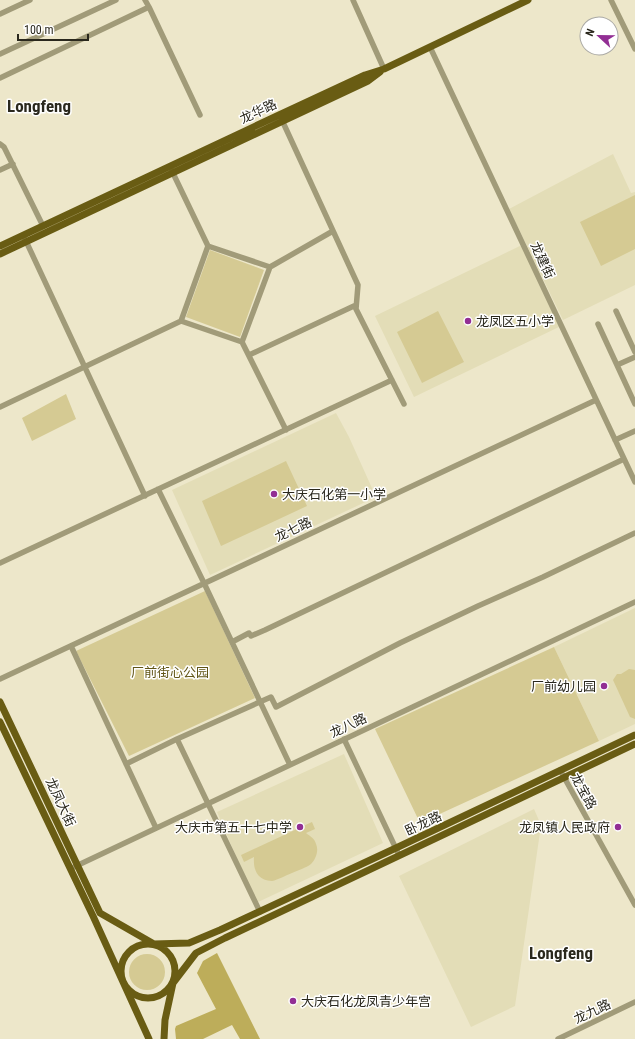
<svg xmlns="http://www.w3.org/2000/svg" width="635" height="1039" font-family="'Roboto Condensed','Noto Sans SC',sans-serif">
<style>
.built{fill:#e3ddb7}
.green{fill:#d5ca93}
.forest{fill:#bdad5a}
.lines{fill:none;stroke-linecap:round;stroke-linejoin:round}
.minor{stroke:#a19b79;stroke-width:5.5}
.major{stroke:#695c13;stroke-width:7}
.poi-dot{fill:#922e94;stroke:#fff;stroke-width:1.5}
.labels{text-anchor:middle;stroke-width:3;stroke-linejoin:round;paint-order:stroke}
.street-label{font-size:13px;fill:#2a281d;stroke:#fff}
.poi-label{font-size:13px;fill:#2a281d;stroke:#fff;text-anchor:start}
.park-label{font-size:13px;fill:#615516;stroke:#fff}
.district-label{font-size:17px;font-weight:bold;fill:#2a281d;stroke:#fff}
</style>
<rect width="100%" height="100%" fill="#ede7ca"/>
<path class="built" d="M613,154l18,39 4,-1v93l-72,35 -54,-111z
M522,245l39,81 -147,71 -39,-81z
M336,413l13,24 27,60 -166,78 -38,-85z
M635,608v116l-36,17 -45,-94z
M344,754l39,89 -127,60 -39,-91z
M534,809l7,16 -26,181 -44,21 -72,-151z"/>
<path class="green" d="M635,195v54l-34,17 -21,-44z
M210,250l54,20 -24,67 -54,-20z
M438,311l26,51 -42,21 -25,-51z
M66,394l10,25 -44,22 -10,-23z
M286,461l21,45 -86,40 -19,-45z
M205,591l50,107 -126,58 -53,-105z
M554,647l45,94 -179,82 -45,-94z
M629,669l6,1v49l-5,-2 -17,-37 4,-6h4z
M312,822l3,7 -9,4c4,3 9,6 10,11 3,6 0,15 -5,20 -5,4 -13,6 -19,9 -6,2 -14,7 -20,8 -15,0 -19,-12 -18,-24l-10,5 -3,-7z
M129 972a18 18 0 1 1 36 0a18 18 0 1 1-36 0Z"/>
<path class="forest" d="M217,953l43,86h-20l-8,-14 -29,14h-27l-1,-10 1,-3 40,-17 -19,-36 6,-12z"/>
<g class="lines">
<path class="minor" d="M353,0l31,69
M611,0l24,49
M149,7l51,108
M0,14l30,-14
M430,47l205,435
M0,54l116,-54
M0,78l149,-71 -4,-7
M281,118l77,167 -2,24 48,95
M0,144l4,3 39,79
M171,169l37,77
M0,170l13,-6
M25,239l120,257
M270,267l63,-36
M616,311l19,41
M598,324l37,80
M242,342l44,88
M249,355l107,-50
M617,365l18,-8
M0,407l181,-86 27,-75 62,21 -28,75 -61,-21
M615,440l20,-9
M158,489l46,94 86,182
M0,563l392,-183
M232,642l17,-9 2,3 14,-6 359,-171
M71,646l85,182
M0,679l596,-279
M177,739l83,173
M344,739l55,116
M126,764l51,-25 94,-42 5,10 124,-64 78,-37 65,-29 92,-44
M560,770l75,135
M74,867l561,-265
M558,1039l77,-37"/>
<path class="major" d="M0,246l279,-131 86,-40 19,-6 144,-69
M0,254l368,-173 12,-9
M0,702l100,211 54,31 35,-1 31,-13 176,-82 239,-113
M0,722l93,194 56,123
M121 971a27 27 0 1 1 54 0a27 27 0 1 1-54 0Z
M164,1039l1,-19 8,-37 23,-30 29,-15 410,-194"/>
</g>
<g class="poi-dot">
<circle cx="468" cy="321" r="4"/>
<circle cx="274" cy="494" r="4"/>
<circle cx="604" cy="686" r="4"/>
<circle cx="300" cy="827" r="4"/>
<circle cx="618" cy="827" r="4"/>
<circle cx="293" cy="1001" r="4"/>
</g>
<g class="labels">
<g class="street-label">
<text transform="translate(258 111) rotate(-25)" y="5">龙华路</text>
<text transform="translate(543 260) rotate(65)" y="5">龙建街</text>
<text transform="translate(293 529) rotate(-25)" y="5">龙七路</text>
<text transform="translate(348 725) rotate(-25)" y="5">龙八路</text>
<text transform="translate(584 791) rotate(61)" y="5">龙宝路</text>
<text transform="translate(61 802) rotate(65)" y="5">龙凤大街</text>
<text transform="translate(423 823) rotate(-25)" y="5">卧龙路</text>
<text transform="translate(592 1011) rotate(-25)" y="5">龙九路</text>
</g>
<g class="poi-label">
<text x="476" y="326">龙凤区五小学</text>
<text x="282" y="499">大庆石化第一小学</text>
<text x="596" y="691" text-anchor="end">厂前幼儿园</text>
<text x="292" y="832" text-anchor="end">大庆市第五十七中学</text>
<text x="610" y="832" text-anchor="end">龙凤镇人民政府</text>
<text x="301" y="1006">大庆石化龙凤青少年宫</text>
</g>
<g class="park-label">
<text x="170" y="677">厂前街心公园</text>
</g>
<g class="district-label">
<text x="39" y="112">Longfeng</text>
<text x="561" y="959">Longfeng</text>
</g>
</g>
<g transform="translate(599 36) rotate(292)"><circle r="19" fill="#ffffff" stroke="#aaa9a5"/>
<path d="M0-3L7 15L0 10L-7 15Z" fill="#922e94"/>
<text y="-6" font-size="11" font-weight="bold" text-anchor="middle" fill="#2a281d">N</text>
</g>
<path d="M18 34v6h70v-6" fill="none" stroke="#2a281d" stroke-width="2"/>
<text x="24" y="34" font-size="12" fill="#2a281d" stroke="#ffffff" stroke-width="3" paint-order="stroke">100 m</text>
</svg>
